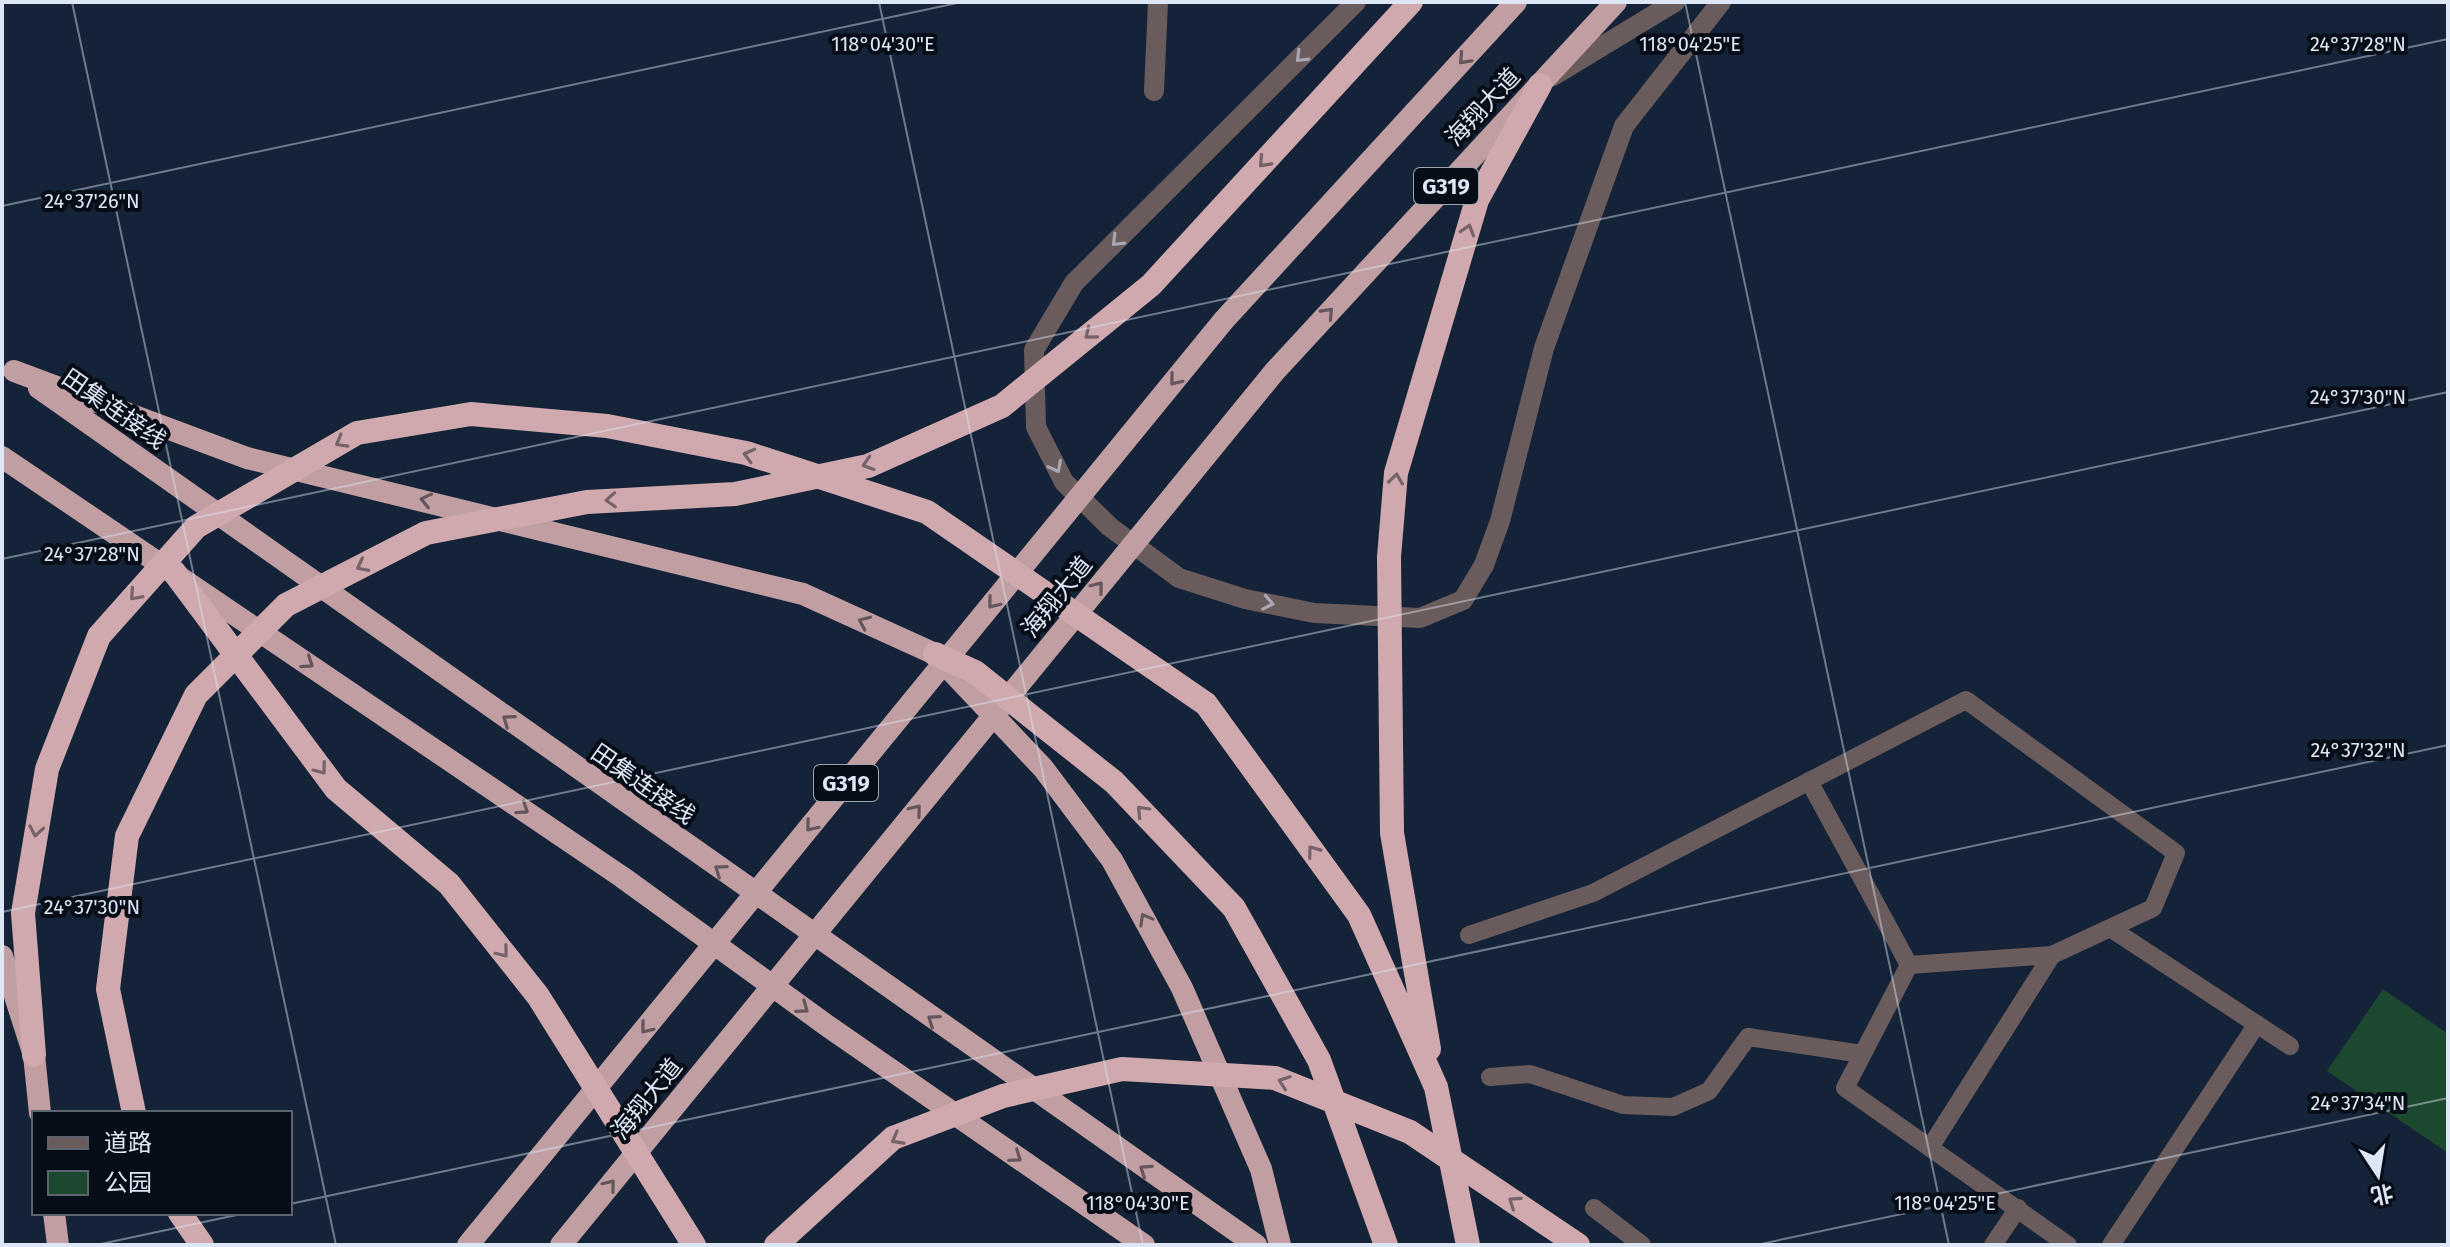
<svg xmlns="http://www.w3.org/2000/svg" width="2450" height="1247" font-family="'Fira Sans','Noto Sans SC',sans-serif">
<style>
.green{fill:#1d4830}
.lines{fill:none;stroke-linecap:round;stroke-linejoin:round}
.service{stroke:#6a5b5d;stroke-width:18}
.minor{stroke:#6a5b5d;stroke-width:20}
.tertiary{stroke:#6a5b5d;stroke-width:20}
.trunk{stroke:#c09ea2;stroke-width:22}
.motorway{stroke:#cfa9ad;stroke-width:24}
.oneway{stroke:#a9a7b1}
.oneway2{stroke:#64565c}
.oneway3{stroke:#756369}
.ticks{fill:none;stroke:#dde6f5;stroke-width:2;stroke-opacity:0.45}
.labels{text-anchor:middle;stroke-width:8;stroke-linejoin:round;paint-order:stroke}
.shield{fill:#070d16;stroke:#9da5b2;stroke-width:2}
.shield-label{font-size:22px;font-weight:bold;fill:#dde6f5}
.street-label{font-size:24px;fill:#dde6f5;stroke:#070d16}
.ticks-label{font-size:20px;text-anchor:middle;fill:#dde6f5;stroke:#070d16;stroke-width:8;stroke-linejoin:round;paint-order:stroke}
</style>
<rect width="100%" height="100%" fill="#152338"/>
<path class="green" d="M2383,989l65,45v119l-121,-82z"/>
<g class="lines">
<path class="service" d="M1809,781l100,184 -64,123 223,157
M2113,930l177,116
M1469,935l124,-42 373,-193 210,153 -23,55 -101,47 -121,191
M1909,965l143,-10
M1490,1077l40,-3 93,31 50,2 36,-16 39,-54 114,17
M1594,1208l48,37
M1993,1245l25,-37
M2111,1245l146,-221"/>
<path class="minor" d="M1154,91l4,-89"/>
<path class="tertiary" d="M1356,2l-282,281 -40,67 2,77 28,55 46,45 69,51 66,21 69,14 106,5 43,-18 21,-35 16,-44 44,-173 80,-222 97,-124
M1553,76l122,-74"/>
<path class="trunk" d="M14,371l233,87 556,136 132,60 108,114 69,92 70,128 79,181 19,76
M39,388l1217,857
M2,457l620,420 207,150 315,218
M2,956l32,99 6,58
M54,1213l4,32
M468,1245l756,-925 292,-318
M561,1245l714,-874 341,-369"/>
<path class="motorway" d="M174,572l162,217 113,95 89,112 156,249
M935,654l40,18 139,110 120,126 85,152 67,185
M1429,1049l-37,-216 -3,-276 7,-84 81,-273 63,-115
M34,1055l-11,-142 24,-144 52,-133 97,-109 161,-94 114,-19 136,12 139,27 181,59 279,192 153,211 77,172 32,158
M134,1113l-26,-124 19,-153 69,-141 90,-90 140,-72 161,-31 148,-8 133,-28 134,-60 149,-121 260,-283
M180,1213l22,32
M776,1245l117,-107 110,-42 119,-27 153,9 135,54 168,113"/>
</g>
<defs><path id="oneway-chevron" d="M-2-3.5L2.5 0L-2 3.5" fill="none" stroke-width="1.6" stroke-linecap="round" stroke-linejoin="round" transform="scale(2)"/></defs>
<g class="oneway">
<use href="#oneway-chevron" transform="translate(1301 57) rotate(135)"/>
<use href="#oneway-chevron" transform="translate(1117 241) rotate(135)"/>
<use href="#oneway-chevron" transform="translate(1056 467) rotate(63)"/>
<use href="#oneway-chevron" transform="translate(1268 603) rotate(11)"/>
</g>
<g class="oneway2">
<use href="#oneway-chevron" transform="translate(1464 59) rotate(133)"/>
<use href="#oneway-chevron" transform="translate(1328 313) rotate(-47)"/>
<use href="#oneway-chevron" transform="translate(1175 380) rotate(129)"/>
<use href="#oneway-chevron" transform="translate(426 500) rotate(-167)"/>
<use href="#oneway-chevron" transform="translate(1098 587) rotate(-51)"/>
<use href="#oneway-chevron" transform="translate(993 603) rotate(129)"/>
<use href="#oneway-chevron" transform="translate(864 622) rotate(-156)"/>
<use href="#oneway-chevron" transform="translate(308 663) rotate(34)"/>
<use href="#oneway-chevron" transform="translate(508 720) rotate(-145)"/>
<use href="#oneway-chevron" transform="translate(523 809) rotate(34)"/>
<use href="#oneway-chevron" transform="translate(916 810) rotate(-51)"/>
<use href="#oneway-chevron" transform="translate(811 826) rotate(129)"/>
<use href="#oneway-chevron" transform="translate(720 870) rotate(-145)"/>
<use href="#oneway-chevron" transform="translate(1145 919) rotate(-119)"/>
<use href="#oneway-chevron" transform="translate(803 1008) rotate(36)"/>
<use href="#oneway-chevron" transform="translate(933 1020) rotate(-145)"/>
<use href="#oneway-chevron" transform="translate(646 1028) rotate(129)"/>
<use href="#oneway-chevron" transform="translate(1016 1157) rotate(35)"/>
<use href="#oneway-chevron" transform="translate(1145 1170) rotate(-146)"/>
<use href="#oneway-chevron" transform="translate(610 1185) rotate(-51)"/>
</g>
<g class="oneway3">
<use href="#oneway-chevron" transform="translate(1264 162) rotate(133)"/>
<use href="#oneway-chevron" transform="translate(1468 230) rotate(-73)"/>
<use href="#oneway-chevron" transform="translate(1090 334) rotate(141)"/>
<use href="#oneway-chevron" transform="translate(341 442) rotate(150)"/>
<use href="#oneway-chevron" transform="translate(749 455) rotate(-165)"/>
<use href="#oneway-chevron" transform="translate(868 464) rotate(162)"/>
<use href="#oneway-chevron" transform="translate(1396 479) rotate(-82)"/>
<use href="#oneway-chevron" transform="translate(611 500) rotate(177)"/>
<use href="#oneway-chevron" transform="translate(362 566) rotate(153)"/>
<use href="#oneway-chevron" transform="translate(135 595) rotate(132)"/>
<use href="#oneway-chevron" transform="translate(321 769) rotate(53)"/>
<use href="#oneway-chevron" transform="translate(1142 811) rotate(-134)"/>
<use href="#oneway-chevron" transform="translate(36 831) rotate(100)"/>
<use href="#oneway-chevron" transform="translate(1313 851) rotate(-126)"/>
<use href="#oneway-chevron" transform="translate(503 952) rotate(51)"/>
<use href="#oneway-chevron" transform="translate(1284 1082) rotate(-161)"/>
<use href="#oneway-chevron" transform="translate(897 1139) rotate(151)"/>
<use href="#oneway-chevron" transform="translate(1514 1202) rotate(-146)"/>
</g>
<path class="ticks" d="M72,2l264,1243M879,2l264,1243M1685,2l264,1243M2,206l960,-204M2,559l2446,-520M2,912l2446,-520M290,1204l2158,-459M96,1245l150,-32M1756,1245l692,-147"/>
<g class="labels">
<g class="shield">
<rect x="1414" y="168" width="64" height="36" rx="6"/>
<rect x="814" y="765" width="64" height="36" rx="6"/>
</g>
<g class="shield-label">
<text x="1446" y="194">G319</text>
<text x="846" y="791">G319</text>
</g>
<g class="street-label">
<text transform="translate(1483 107) rotate(-47)" y="8">海翔大道</text>
<text transform="translate(114 409) rotate(35)" y="8">田集连接线</text>
<text transform="translate(1057 597) rotate(-51)" y="8">海翔大道</text>
<text transform="translate(643 784) rotate(35)" y="8">田集连接线</text>
<text transform="translate(647 1099) rotate(-51)" y="8">海翔大道</text>
</g>
</g>
<g class="ticks-label">
<text x="883" y="51">118°04'30"E</text>
<text x="1690" y="51">118°04'25"E</text>
<text x="2358" y="51">24°37'28"N</text>
<text x="92" y="208">24°37'26"N</text>
<text x="2358" y="404">24°37'30"N</text>
<text x="92" y="561">24°37'28"N</text>
<text x="2358" y="757">24°37'32"N</text>
<text x="92" y="914">24°37'30"N</text>
<text x="2358" y="1110">24°37'34"N</text>
<text x="1138" y="1210">118°04'30"E</text>
<text x="1945" y="1210">118°04'25"E</text>
</g>
<rect width="2450" height="1247" fill="none" stroke="#dde6f5" stroke-width="8"/>
<rect x="32" y="1111" width="260" height="104" fill="#070d16" stroke="#5d646f" stroke-width="2"/>
<rect x="48" y="1137" width="40" height="12" fill="#6a5b5d" stroke="#5d646f" stroke-width="2"/>
<text x="104" y="1151" font-size="24" fill="#dde6f5">道路</text>
<rect x="48" y="1171" width="40" height="24" fill="#1d4830" stroke="#5d646f" stroke-width="2"/>
<text x="104" y="1191" font-size="24" fill="#dde6f5">公园</text>
<g transform="translate(2378 1175) rotate(168)" stroke="#070d16" stroke-width="6" paint-order="stroke">
<path d="M0-6L14 30L0 20L-14 30Z" fill="#dde6f5"/>
<text y="-12" font-size="22" font-weight="bold" text-anchor="middle" fill="#dde6f5">北</text>
</g>
</svg>
